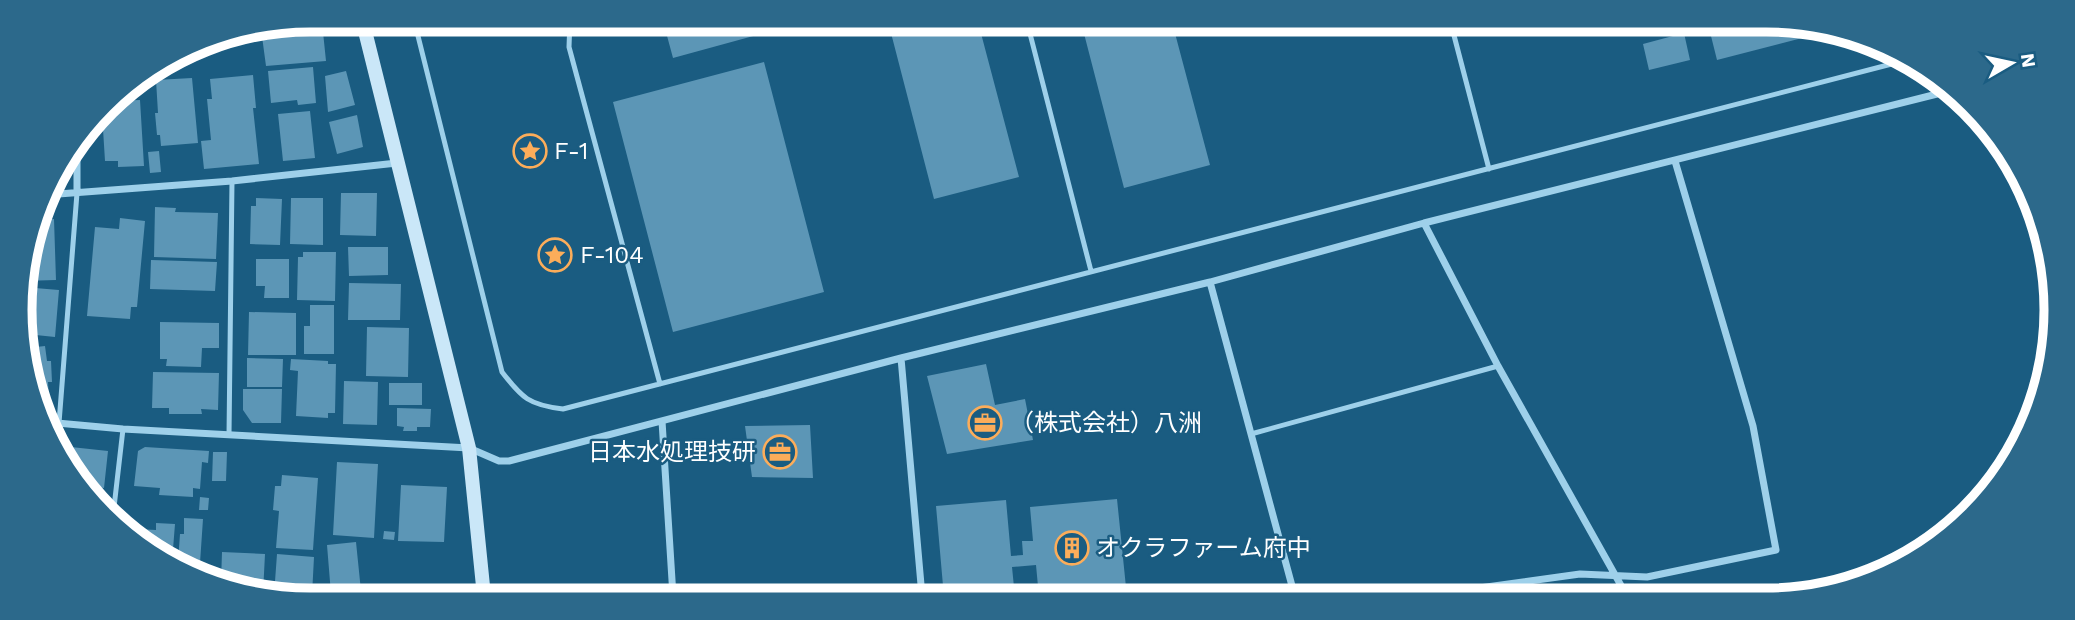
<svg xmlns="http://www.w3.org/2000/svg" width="2075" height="620" font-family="'Work Sans','Noto Sans JP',sans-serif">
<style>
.building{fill:#5c96b6}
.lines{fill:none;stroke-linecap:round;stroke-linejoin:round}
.lane{stroke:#9ed0ea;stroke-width:5}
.street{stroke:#9ed0ea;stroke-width:7}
.secondary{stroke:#cae7f8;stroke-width:14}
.labels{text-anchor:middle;stroke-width:5;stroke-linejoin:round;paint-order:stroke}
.poi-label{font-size:24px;fill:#fff;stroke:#1a5c81;text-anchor:start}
.rim{fill:none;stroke:#fff;stroke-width:9}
</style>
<rect width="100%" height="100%" fill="#1a5c81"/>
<path class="building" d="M307,20l1,13 15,-1 3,29 -60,5 -5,-37z
M663,21h90l4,14 -84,23z
M933,22h45l41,155 -85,22 -43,-166z
M1081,22h91l38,143 -86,23z
M1708,24l114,1 11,5 -116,30z
M1684,33l6,27 -41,10 -6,-26z
M764,62l60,230 -151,40 -60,-230z
M313,67l3,36 -18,2 -1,-5 -26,3 -3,-32z
M346,71l9,34 -27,7 -3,-36z
M253,75l3,33h-3l6,56 -55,5 -3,-28 10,-1 -4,-41h5l-2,-20z
M192,78l6,65 -37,3 -1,-11h-3l-2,-22h3l-2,-33z
M140,100l4,66 -26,1v-6h-13l-3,-48 9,-12z
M310,111l5,47 -32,3 -5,-47z
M357,115l6,32 -26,7 -8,-32z
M159,151l2,21 -11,1 -2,-21z
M341,193h36l-1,43 -36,-1z
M256,198l26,1 -2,46 -30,-1 1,-38h5z
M291,198h32v47l-33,-1z
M155,207l21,1 -1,4 43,1 -2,46 -62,-2z
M120,218l25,3 -8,86h-6l-1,12 -43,-3 8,-89 24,2z
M54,219l2,61 -34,1v-9l16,-52z
M348,247h40v28l-39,1z
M303,252h33l-1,49 -38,-1 1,-43h5z
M256,259h33v39h-25l1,-12h-9z
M151,260l66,2 -2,29 -65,-2z
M349,283l52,1 -1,36h-52z
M23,287l36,3 -4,47 -29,-3z
M310,305h24v49h-30v-28h6z
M249,312l47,1v42h-48z
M160,322l59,1v25h-17l-1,19 -35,-1 1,-7h-7z
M367,327l42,1 -1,49 -42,-1z
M45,346l2,15h4l1,21h-4l1,18 -13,1 -7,-16 -2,-37z
M247,358l36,1 -1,28h-35z
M291,359l37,2v3h8l-1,49h-7v5l-32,-2 2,-45 -8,-1z
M986,364l9,41 30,-6 8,41 -86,14 -20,-78z
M153,372l66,1 -1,37 -17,-1 1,5h-33v-6h-17z
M344,381l34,1 -1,43 -34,-1z
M389,383h33v22h-33z
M243,389h39l-1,34h-29l-9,-13z
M397,408l34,1 -1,18h-13v4h-14l1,-4 -7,-1z
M810,425l3,53 -61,-1 -7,-51z
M71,447l37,4 -4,37 -22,-3 -14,-13z
M145,447l64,4 -1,12 -6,-1 -2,27 -7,-1v9l-34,-2 1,-7 -26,-2 4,-35z
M213,452h14l-1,29h-14z
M337,462l41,2 -4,74 -41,-3z
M282,475l36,3 -5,72 -37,-2 3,-37 -6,-1 2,-24h6z
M401,485l46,2 -3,55 -46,-1z
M200,497l9,1 -1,12h-9z
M1117,499l10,98h-88l-3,-32 -24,2 3,30h-71l-8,-91 70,-6 5,56 12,-1 -1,-14h11l-3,-34z
M184,518l19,1 -3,44 -22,-1 2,-28h4z
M156,523l19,1 -3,38 -24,-10 -12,-12 1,-11 19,1z
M384,531l11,1 -1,8 -11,-1z
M356,542l5,49 -30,3 -4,-49z
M222,552l43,2 -2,39 -17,-1 -25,-10z
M277,554l37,3 -2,38h-38z"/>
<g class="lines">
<path class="lane" d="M414,20l88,352c20,26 27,33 61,37l1344,-349
M570,20l-1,27 91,337
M1027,22l64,249
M1451,24l38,145
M59,423l18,-230
M1251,434l247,-68
M229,435l3,-254
M113,516l10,-87"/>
<path class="street" d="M77,146v47
M45,195l187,-14 165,-18
M1424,223l74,143 130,232
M1210,282l85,315
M901,358l21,238
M662,421l11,175
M46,422l77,7 346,19 30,13h10l392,-103 309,-76 214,-59 525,-132
M1414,597l166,-23 67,3 129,-27 -23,-124 -78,-265"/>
<path class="secondary" d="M362,19l107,429 15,148"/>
</g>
<defs>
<symbol id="sight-ring" viewBox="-11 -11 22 22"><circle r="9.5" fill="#1a5c81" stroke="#fcad5a" stroke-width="1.5"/><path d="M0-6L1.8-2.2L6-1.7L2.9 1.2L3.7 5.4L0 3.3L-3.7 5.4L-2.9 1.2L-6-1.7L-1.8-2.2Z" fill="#fcad5a"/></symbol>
<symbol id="office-ring" viewBox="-11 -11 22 22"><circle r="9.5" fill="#1a5c81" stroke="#fcad5a" stroke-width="1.5"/><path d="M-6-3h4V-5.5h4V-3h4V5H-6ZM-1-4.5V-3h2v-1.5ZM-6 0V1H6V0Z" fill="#fcad5a"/></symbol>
<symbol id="building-ring" viewBox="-11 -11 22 22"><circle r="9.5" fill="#1a5c81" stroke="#fcad5a" stroke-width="1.5"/><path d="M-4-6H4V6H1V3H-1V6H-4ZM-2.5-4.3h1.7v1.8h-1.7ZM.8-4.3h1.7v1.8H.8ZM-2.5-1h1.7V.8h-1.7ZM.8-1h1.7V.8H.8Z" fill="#fcad5a"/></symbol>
</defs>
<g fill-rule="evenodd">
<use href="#sight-ring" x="511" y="132" width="38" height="38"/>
<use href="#sight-ring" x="536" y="236" width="38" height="38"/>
<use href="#office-ring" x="966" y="404" width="38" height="38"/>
<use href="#office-ring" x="761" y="433" width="38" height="38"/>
<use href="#building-ring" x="1053" y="529" width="38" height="38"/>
</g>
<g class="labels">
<g class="poi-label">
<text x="554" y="159">F-1</text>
<text x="580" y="263">F-104</text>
<text x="1010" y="431">（株式会社）八洲</text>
<text x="756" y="460" text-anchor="end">日本水処理技研</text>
<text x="1096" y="556">オクラファーム府中</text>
</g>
</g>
<path d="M0 0H2075V620H0ZM310 32H1766A278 278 0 0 1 2044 310V310A278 278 0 0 1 1766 588H310A278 278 0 0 1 32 310V310A278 278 0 0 1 310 32Z" fill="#2c698b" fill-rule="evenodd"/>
<path class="rim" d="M310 32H1766A278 278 0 0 1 2044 310V310A278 278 0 0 1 1766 588H310A278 278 0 0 1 32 310V310A278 278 0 0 1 310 32Z"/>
<g transform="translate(2012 63) rotate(81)" stroke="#1a5c81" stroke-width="5" paint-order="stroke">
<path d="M0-5L12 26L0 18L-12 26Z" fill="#ffffff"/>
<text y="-10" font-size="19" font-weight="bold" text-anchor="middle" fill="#ffffff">N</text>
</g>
</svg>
